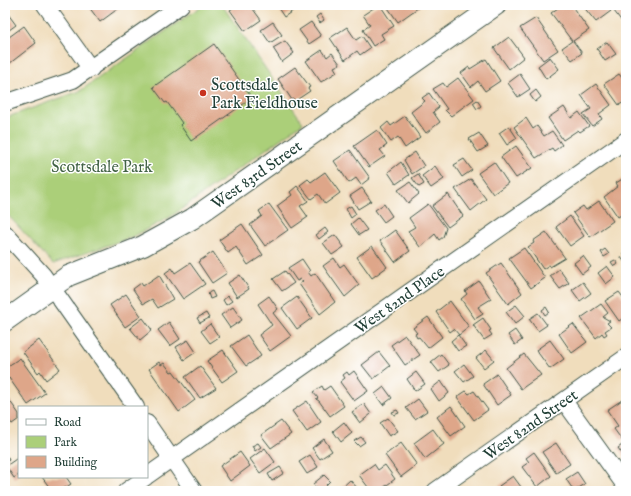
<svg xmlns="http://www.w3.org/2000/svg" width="631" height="496" font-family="'IM FELL English',serif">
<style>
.green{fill:#abcf79;stroke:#658656}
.building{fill:#dea689}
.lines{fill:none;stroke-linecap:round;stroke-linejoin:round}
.minor-casing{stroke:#3e5548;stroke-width:18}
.tertiary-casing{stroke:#3e5548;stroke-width:22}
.minor{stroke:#fff;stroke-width:16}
.tertiary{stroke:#fff;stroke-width:20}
.poi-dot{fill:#c8321e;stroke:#fff;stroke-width:1.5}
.labels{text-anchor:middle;stroke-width:3;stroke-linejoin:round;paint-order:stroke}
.poi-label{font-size:16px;fill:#1f3d34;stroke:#fff;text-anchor:start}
.park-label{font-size:16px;fill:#426245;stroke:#fff}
.street-label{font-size:16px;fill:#1f3d34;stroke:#fff}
</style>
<rect width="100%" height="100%" fill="#fff"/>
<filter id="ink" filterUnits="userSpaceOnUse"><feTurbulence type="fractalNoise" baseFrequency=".025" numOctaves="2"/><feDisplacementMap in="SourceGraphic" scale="8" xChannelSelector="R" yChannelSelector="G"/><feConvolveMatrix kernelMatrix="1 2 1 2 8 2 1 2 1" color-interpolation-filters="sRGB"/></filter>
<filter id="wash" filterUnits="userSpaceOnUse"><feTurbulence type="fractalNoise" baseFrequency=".012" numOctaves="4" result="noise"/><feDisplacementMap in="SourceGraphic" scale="16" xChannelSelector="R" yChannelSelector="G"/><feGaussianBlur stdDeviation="0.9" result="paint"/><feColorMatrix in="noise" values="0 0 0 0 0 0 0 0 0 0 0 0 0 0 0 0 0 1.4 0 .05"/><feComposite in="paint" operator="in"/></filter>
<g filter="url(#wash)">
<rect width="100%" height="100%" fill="#f0ddbc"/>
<path class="green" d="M203,5h19l81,118 -133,94 -38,20 -79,27 -48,-52v-94l75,-27z"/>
<g id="blocks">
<path class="building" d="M5,5l3,3 -3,2 11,15 -11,8z
M91,5h32l-23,17 -11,-15z
M237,5h13l11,15 -16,11 -15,-21z
M276,5h25l-17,12z
M378,5h2l14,21 -13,8 3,5 -11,7 -10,-16 7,-5 -7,-10z
M386,5h36l-24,17z
M562,5h9l18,25 -16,11 9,12 -10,7 -10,-12 10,-7 -21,-28z
M582,5h24l5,6 -15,11z
M622,5h4v16l-3,2 -9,-12z
M320,14l4,6 -4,3 -4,-6z
M536,18l22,32 -15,10 -23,-32z
M273,22l9,13 -12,8 -9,-13z
M311,22l10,14 -12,8 -10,-14z
M24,26l12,17 -31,24v-27z
M347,27l9,13 6,-4 8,12 -10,7 -3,-4 -12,9 -15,-22z
M509,37l15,20 -15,12 -15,-21z
M285,41l9,12 -12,9 -9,-14z
M607,42l9,12 -11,7 -8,-12z
M214,44l38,54 -61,43 -11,-16 2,-2 -15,-21 -2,1 -12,-16z
M322,50l5,7 5,-4 8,11 -6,3 3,5 -16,10 -15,-21z
M550,57l9,12 -13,10 -8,-13z
M486,59l14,22 -15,10 -7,-10 -7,6 -10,-14 8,-6 1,2z
M295,67l15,20 -2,1 2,3 -15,10 -1,-2 -2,1 -14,-21z
M520,74l10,15 -12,8 -10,-14z
M619,74l7,9v18l-7,4 -15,-21z
M458,78l16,21 -23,17 -6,-6 2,-1 -14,-20 10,-6 3,4z
M596,84l15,21 -12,9 3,5 -10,7 -9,-12 8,-5 -10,-14z
M536,90l5,7 -6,5 -5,-7z
M429,93l10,14 -6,5 7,10 -14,11 -15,-21 14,-11 -3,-3z
M477,100l4,6 -4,3 -4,-6z
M564,107l7,11 8,-6 10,14 -9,6 -2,-2 -15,10 -15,-22z
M405,116l15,21 -15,11 -7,-11 -7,5 -10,-14 7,-6 3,4z
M526,118l7,11 4,-3 7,10 8,-5 10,14 -8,6 -2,-3 -16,10 -22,-31z
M509,126l8,12 -10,7 -8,-12z
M377,130l10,15 -7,5 5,6 -16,11 -15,-21z
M479,133l9,13 -10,6 -9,-13z
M516,146l16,22 -16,10 -15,-21z
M350,150l20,28 -9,7 -5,-7 -7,5 -15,-22z
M415,152l9,14 -12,8 -8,-14z
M464,159l8,11 -10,7 -8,-12z
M401,162l8,13 -13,9 -8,-12z
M494,162l14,21 -15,11 -15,-21z
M435,166l9,13 -13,9 -9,-12z
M325,172l15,21 -15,11 -7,-10 -7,5 -11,-14 8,-6 3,3z
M418,174l6,10 -5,3 -7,-9z
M624,178l2,3v31l-8,5 -14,-20 14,-11 -2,-3z
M471,179l15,20 -15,12 -16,-22z
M410,182l9,12 -11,9 -10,-13z
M297,186l11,15 -8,5 8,11 -16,11 -15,-22 15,-11 -2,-3z
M362,188l9,13 -13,8 -8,-13z
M448,194l15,22 -15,11 -16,-21z
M599,201l14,20 -23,16 -17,-24 10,-7 3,4z
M269,204l19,26 -23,16 -15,-21 12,-9 -3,-5z
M384,204l8,12 -8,6 -9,-12z
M428,204l18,24 -3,9 -4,3 -4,-6 -15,13 -12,-16 7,-4 -6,-9z
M351,206l5,8 -5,4 -5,-9z
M570,216l14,20 -14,10 -14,-19z
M358,218l9,12 -8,5 -8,-11z
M242,224l21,31 -15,10 -12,-18 -8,6 -9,-13z
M325,228l3,4 -9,7 -3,-4z
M395,230l15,21 -15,11 -15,-21z
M546,232l19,26 -15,9 -1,-2 -6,4 -15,-22 6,-4 -1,-2z
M335,235l9,12 -12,8 -9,-12z
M372,246l15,21 -15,11 -15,-21z
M524,248l21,30 -14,10 -22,-30z
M605,249l4,5 -5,3 -3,-5z
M213,252l14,21 -15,10 -14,-21z
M626,252v12l-6,-8z
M583,256l8,11 -9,7 -8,-11z
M334,258l6,9 4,-3 15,21 -14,12 -22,-31z
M302,259l8,12 -2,1 3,4 4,-3 20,29 -15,12 -21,-30 4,-3 -2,-2 -4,2 -9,-13z
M615,260l3,4 -4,2 -3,-4z
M190,263l15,21 -22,15 -18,-26 7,-5 3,5z
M501,263l21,30 -14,11 -22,-31z
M607,266l8,11 -9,7 -8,-11z
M559,269l10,14 -9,6 -10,-13z
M285,271l9,12 -12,8 -9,-12z
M159,275l14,24 -15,9 -6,-9 -9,5 -10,-15 8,-6 2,3z
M240,275l9,14 -12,8 -9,-14z
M479,281l12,18 -13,8 5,7 -8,5 -14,-20 6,-5 -2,-3z
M583,282l8,11 -11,8 -8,-11z
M212,291l3,6 -5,2 -2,-6z
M619,292l7,9v15l-7,5 -14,-20z
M126,294l15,22 -16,11 -15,-22z
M228,296l4,5 -6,4 -3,-5z
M269,296l9,13 -5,4 18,23 -21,15 -11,-16 13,-10 -14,-21z
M297,297l15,21 -15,11 -15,-21z
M450,301l19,26 -10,8 -5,-6 -4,3 -14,-20z
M601,304l7,9 -5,4 7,4 -3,2 4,4 -6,4 2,3 -3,2 -2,-3 -6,5 -15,-20z
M516,305l9,11 -10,8 -9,-12z
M233,307l9,13 -12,8 -9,-13z
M546,307l3,5 -4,3 -3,-5z
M206,313l3,5 -9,5 -3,-5z
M538,313l9,12 -9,6 -9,-12z
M428,317l14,20 -14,11 -9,-11 -2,1 -2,-4 2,-1 -4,-5z
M143,318l9,12 -12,10 -10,-12z
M483,318l8,12 -2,1 3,4 -8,5 -11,-15z
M169,322l11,17 -10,7 -12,-16z
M210,324l9,13 -9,6 -9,-12z
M573,324l14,18 -15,11 -13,-19z
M515,330l7,10 -7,5 -7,-10z
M247,335l14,21 -15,10 -15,-20z
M405,335l15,20 -15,10 -14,-20z
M458,335l8,11 -8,5 -7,-10z
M39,340l21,29 -14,11 -6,-9 -2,2 -15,-21z
M188,340l8,12 -12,8 -8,-13z
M550,340l14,19 -14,10 -14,-19z
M223,350l15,21 -16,11 -15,-21z
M486,350l8,10 -10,8 -8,-10z
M379,352l11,14 -17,13 -11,-14z
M441,354l8,11 -10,7 -8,-10z
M524,354l17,21 -20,14 -15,-21z
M20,358l25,35 -17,12 -19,-27 -4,2v-12z
M159,362l2,3 3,-2 7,9 2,-1 22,29 -16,12 -30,-43z
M464,364l9,12 -9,6 -9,-11z
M200,366l16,22 -16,10 -15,-21z
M354,371l14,20 -14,10 -14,-19 5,-4 -2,-3 4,-3 2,3z
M416,372l9,12 -10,7 -8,-12z
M497,374l14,21 -14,10 -14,-21z
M441,381l8,12 -10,8 -8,-12z
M322,386l2,4 6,-4 14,20 -14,10 -11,-15 -3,-2 2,-1 -5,-6z
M384,387l8,11 -9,7 -8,-11z
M466,391l3,3 5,-3 14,19 -14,10 -17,-23z
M5,394l14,20v5l-7,5 -7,-9z
M418,399l9,12 -12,8 -9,-11z
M622,400l4,6v31l-4,3 -8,-11 4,-3 -11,-16z
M307,401l14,21 -14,10 -15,-21z
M364,404l7,10 -11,9 -8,-11z
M451,406l14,20 -14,10 -14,-19z
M397,410l2,3 -5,2 -2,-3z
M388,418l10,13 -9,5 -9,-13z
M281,421l10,13 -20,14 -10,-13z
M344,422l8,11 -11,9 -8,-11z
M433,429l11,15 -19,15 -11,-16z
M361,437l4,5 -6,4 -5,-5z
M324,439l8,12 -12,8 -8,-11z
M626,442v17l-8,-11z
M258,443l3,4 -6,4 -3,-5z
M401,443l16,22 -16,12 -16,-22z
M556,443l14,21 -14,9 -14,-21z
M265,448l10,14 -15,11 -10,-14z
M240,452l10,14 -20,15 -10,-15z
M534,452l17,24 -14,11 -15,-20 7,-5 -3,-4z
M5,453l4,7 -4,3z
M310,455l8,12 -11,7 -8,-12z
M19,457v18l-5,3 -8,-12z
M374,464l4,6 7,-5 10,14 -16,12h-8l-12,-16z
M280,467l4,6 -12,8 -4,-7z
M577,472l8,12 -11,7 -8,-12z
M324,475l6,6 -4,4 3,3 -3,3h-7l-6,-7z
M513,476l11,15h-21l-4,-5z
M42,477h24l5,7 -11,7h-8z
M350,480l10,11h-22z"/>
</g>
</g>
<g filter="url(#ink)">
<use href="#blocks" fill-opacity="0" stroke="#3e5548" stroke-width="1"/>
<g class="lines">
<defs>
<path id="minor" d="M45,5l46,64
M5,103l68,-23 108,-75
M5,233l38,42 93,132
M564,401l62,86
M147,423l47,68
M147,476l479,-336
M126,491l20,-14
M435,491l191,-134"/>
<path id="tertiary" d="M5,321l63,-45 75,-30 49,-27 304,-214"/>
</defs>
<use href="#minor" class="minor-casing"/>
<use href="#tertiary" class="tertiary-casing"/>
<use href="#minor" class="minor"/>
<use href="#tertiary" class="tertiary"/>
</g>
</g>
<circle class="poi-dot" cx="203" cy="93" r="4"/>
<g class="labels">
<g class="poi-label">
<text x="211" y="90">Scottsdale<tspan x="211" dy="18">Park Fieldhouse</tspan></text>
</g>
<g class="park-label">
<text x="102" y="172">Scottsdale Park</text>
</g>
<g class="street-label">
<text transform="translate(256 174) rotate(-35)" y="6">West 83rd Street</text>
<text transform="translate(399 299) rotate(-35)" y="6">West 82nd Place</text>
<text transform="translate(530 424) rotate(-35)" y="6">West 82nd Street</text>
</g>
</g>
<rect width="631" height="496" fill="none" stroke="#fff" stroke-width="20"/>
<rect x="18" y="406" width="130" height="72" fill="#ffffff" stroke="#a5b1ae"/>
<rect x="26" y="419" width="20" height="6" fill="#ffffff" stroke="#a5b1ae"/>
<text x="54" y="426" font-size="12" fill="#1f3d34">Road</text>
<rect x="26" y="436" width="20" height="12" fill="#abcf79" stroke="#a5b1ae"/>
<text x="54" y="446" font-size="12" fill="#1f3d34">Park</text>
<rect x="26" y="456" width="20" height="12" fill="#dea689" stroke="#a5b1ae"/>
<text x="54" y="466" font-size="12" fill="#1f3d34">Building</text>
</svg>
